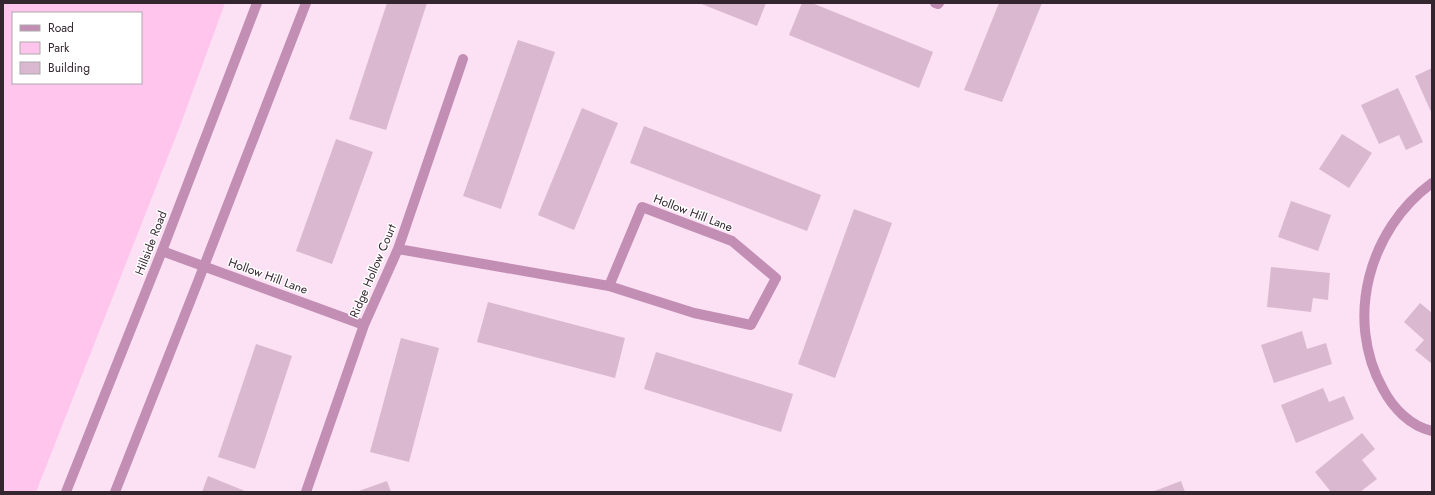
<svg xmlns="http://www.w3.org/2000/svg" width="1435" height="495" font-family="Jost,sans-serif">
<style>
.green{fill:#ffc5ed;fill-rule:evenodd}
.building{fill:#dab9d0}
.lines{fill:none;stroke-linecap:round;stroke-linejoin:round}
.minor{stroke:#c38eb4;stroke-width:10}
.tertiary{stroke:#c38eb4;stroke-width:10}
.labels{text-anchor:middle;stroke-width:3;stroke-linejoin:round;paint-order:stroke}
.street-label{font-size:12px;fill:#33262f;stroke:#fff}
</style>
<rect width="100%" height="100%" fill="#fce0f3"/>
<path class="green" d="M3,3h222l-45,123 -144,366h-33zM13,13h128v70h-128z"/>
<path class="building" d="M387,3h40l-41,127 -37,-11z
M699,3h67l-9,23z
M802,3h10l121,49 -14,36 -130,-53z
M999,3h43l-40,99 -38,-12z
M518,40l37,12 -54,157 -38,-13z
M1432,68v46l-17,-38z
M1398,88l25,54 -17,8 -7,-15 -20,9 -18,-39z
M582,108l36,15 -44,107 -36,-15z
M644,126l177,69 -14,36 -177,-68z
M1342,134l30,19 -23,35 -30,-19z
M336,139l37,13 -41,112 -36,-13z
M1291,201l40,14 -13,36 -40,-14z
M854,209l38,14 -57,155 -37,-14z
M1271,267l59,6 -2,27 -15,-2 -2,14 -44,-5z
M488,302l137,36 -10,40 -138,-36z
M1420,303l12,10v51l-17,-14 9,-10 -20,-18z
M1302,331l5,18 19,-6 6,21 -58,19 -13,-38z
M401,338l38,10 -30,114 -39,-10z
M256,344l36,12 -37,113 -37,-12z
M656,352l137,42 -12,38 -137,-43z
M1323,388l6,14 15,-6 10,23 -58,24 -15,-38z
M1362,433l13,16 -13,11 15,19 -17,13h-29l-16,-20z
M208,476l37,15 -1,1h-42z
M387,481l4,11h-35z
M1181,481l4,11h-33z"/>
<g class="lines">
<path class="minor" d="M935,3l3,1 1,-1
M1432,183c-63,46 -88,136 -49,206 10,19 27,37 49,42
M398,249l211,37 85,27 57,12 25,-47 -44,-37 -90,-34 -33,79
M162,251l202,74
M306,492l58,-167 34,-76 65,-190"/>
<path class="tertiary" d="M66,492l96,-241 95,-248
M115,492l84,-213 107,-276"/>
</g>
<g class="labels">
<g class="street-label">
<text transform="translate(693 213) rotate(21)" y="4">Hollow Hill Lane</text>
<text transform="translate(151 243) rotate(-69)" y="4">Hillside Road</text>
<text transform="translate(373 271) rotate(-67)" y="4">Ridge Hollow Court</text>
<text transform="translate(268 276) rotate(20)" y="4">Hollow Hill Lane</text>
</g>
</g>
<rect width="1435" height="495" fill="none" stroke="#33262f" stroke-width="8"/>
<rect x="12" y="12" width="130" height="72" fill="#ffffff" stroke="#ada8ac"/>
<rect x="20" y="25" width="20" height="6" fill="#c38eb4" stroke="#ada8ac"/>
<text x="48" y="32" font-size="12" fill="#33262f">Road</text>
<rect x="20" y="42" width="20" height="12" fill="#ffc5ed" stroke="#ada8ac"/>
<text x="48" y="52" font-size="12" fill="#33262f">Park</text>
<rect x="20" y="62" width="20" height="12" fill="#dab9d0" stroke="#ada8ac"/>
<text x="48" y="72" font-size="12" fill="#33262f">Building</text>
</svg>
